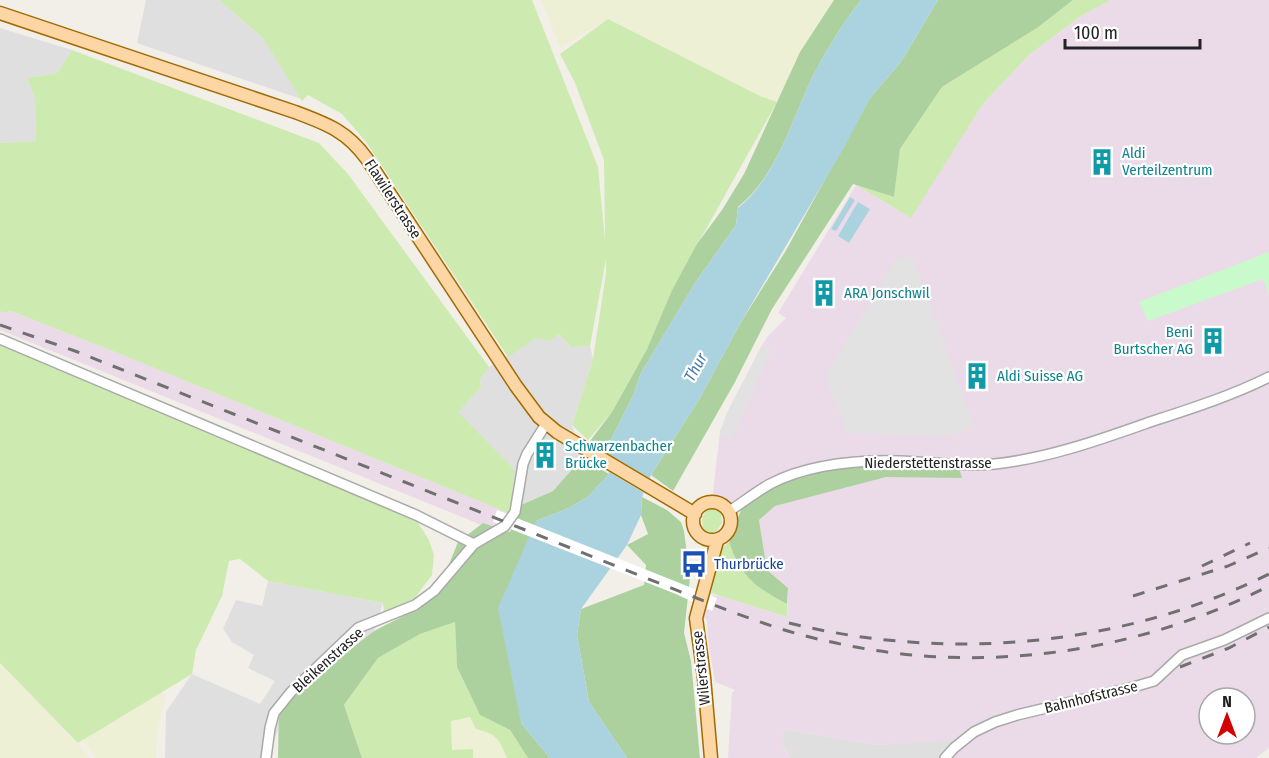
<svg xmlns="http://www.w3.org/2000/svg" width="1269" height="758" font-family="'Fira Sans Condensed',sans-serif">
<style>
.residential{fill:#e0dfdf}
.industrial{fill:#ebdbe8;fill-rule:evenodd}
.farmland{fill:#eef0d5}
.grass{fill:#cdebb0}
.forest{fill:#add19e}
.park{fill:#c8facc}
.parking{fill:#e2e2e2}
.water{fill:#aad3df}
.pier{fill:#fff}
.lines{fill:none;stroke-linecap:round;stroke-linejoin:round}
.minor-casing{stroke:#a9a9a9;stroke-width:12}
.major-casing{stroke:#a06b00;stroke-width:15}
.minor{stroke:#fff;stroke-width:9}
.major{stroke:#fcd6a4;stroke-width:12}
.rail{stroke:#707070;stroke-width:3;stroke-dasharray:12 12;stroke-linecap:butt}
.labels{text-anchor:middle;stroke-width:4.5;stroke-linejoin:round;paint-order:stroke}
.culture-label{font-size:15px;fill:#0d838f;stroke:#fff;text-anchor:start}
.street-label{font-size:15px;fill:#222;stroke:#fff}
.transit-label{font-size:15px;fill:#164399;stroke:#fff;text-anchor:start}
.water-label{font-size:16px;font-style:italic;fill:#4a7aab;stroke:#fff}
</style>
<rect width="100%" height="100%" fill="#f2efe9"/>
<path class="residential" d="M146,0h73l44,38 41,55 -3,6 -164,-56z
M0,28l72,22 -15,23 -30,5 8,21 1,42 -36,2z
M559,334l12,13 19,-1 3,13 -21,66 10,33 -29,33 -32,14 -4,9 -9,-1 4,-12 -55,-89 24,-25 -1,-7 9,-13 47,-29 14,3z
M268,581l115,22 -9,28 -92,73 -4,26 -11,28h-102l1,-46 26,-38 68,30 15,-23 -27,-13 6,-13 -22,-13 -9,-13 13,-29 26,6z
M783,729l94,16 89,-7 -21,20h-155l-8,-16z"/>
<path class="industrial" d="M1111,0h158v748l-13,10h-311l20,-19 -88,6 -94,-16 -1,13 8,16h-62l4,-65 3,-3 -20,-8 -7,-41 -1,-21 -4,-3 9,-22 8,1 67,21 1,-29 -21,-18 -8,-50 16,-14 111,-30 76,1 -60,-16 -174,51 -9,-10 -7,-1 8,-69 7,-19 35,-68 6,-9 18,-18 -8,-5 78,-128 43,26 48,-52 35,-54 47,-50 52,-39zM1209,698h36v36h-36z
M0,311l4,2 7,-2 114,45 383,157 -14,17 -494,-200z"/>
<path class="farmland" d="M541,0h294l-58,102 -17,-6 -152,-77 -48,29z
M0,663l78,80 12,15h-90z
M160,693l6,2 -9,34 -1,29h-61l-12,-18z
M470,717l7,12 14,3 8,8 8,18h-34v-9l-21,2 -1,-30z"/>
<path class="grass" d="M219,0h313l66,167 7,73 -1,-80 -29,-77 -15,-29 48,-35 152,77 17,6 -105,188 -25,59 -35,63 -24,28 -16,-15 21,-66 13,-86v-14l-16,87 -19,1 -12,-13 -9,7 -14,-3 -28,19 -142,-215 -24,-28 -34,-19 -6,6 -39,-63z
M1073,0h38l-30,16 -52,39 -47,50 -71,113 -55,-33 38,12 6,-48 42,-62 95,-59z
M72,50l247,93 29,31 141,193 -9,13 1,7 -23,25 56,57 -2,33 -4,11 -383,-157 -114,-45 -7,2 -4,-2v-168l36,-2 -1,-42 -8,-21 30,-5z
M0,339l411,173 18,28 5,15 -2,20 -18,24 -30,14 -1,-10 -115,-22 -28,-22 -11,2 -7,35 -26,54 -4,24 -114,69 -78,-80z
M714,508l7,4 1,11 -6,9 -7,2 -6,-5 -1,-11 5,-8z
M729,542c12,35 26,45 58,62v13l-76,-24 10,-44z
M455,622l2,45 23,48 30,15 18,28h-21c-8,-19 -10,-24 -31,-29l-6,-12 -19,4 1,29 21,-1v9h-111l-18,-53 34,-47 42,-24z"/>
<path class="forest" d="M834,0h27c-19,24 -35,51 -49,78 -21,44 -35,98 -74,129l-2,18 -41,58 -54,90 -8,23 -27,54 -16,-9 22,-29 35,-63 25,-59 25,-46 25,-34 22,-36 56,-122z
M938,0h135l-36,28 -95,59 -42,62 -6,48 -41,-13 -81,125 -37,73 -62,109 -22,-16 49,-77 41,-76 44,-70 85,-154 31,-36z
M582,458l27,16 -20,22 -20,12 -33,13 -15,202 29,35h-22l-18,-28 -30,-15 -23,-48 -2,-45 -35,12 -42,24 -34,47 18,53h-84l1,-52 95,-75 41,-21 26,-26 17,-42 25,-19 27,9 11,-27 32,-14z
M839,465h119l4,13 -76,-1 -111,29 -16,14 8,50 21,18 -1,16c-32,-17 -46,-27 -58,-62l15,-40 26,-18z
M642,497l25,13 14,12 3,9 6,47 -6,55 7,28 9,97h-73l-38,-56 -12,-67 4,-26 63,-24 2,-20 -19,-20 21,-11 -7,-19z"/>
<path class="park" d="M1269,252v43l-6,-16 -115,42 -9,-19z"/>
<path class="parking" d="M911,254l63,172 -26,10 -101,-3 -22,-56 71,-117z
M762,345l10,5 -41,90 -11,-8 7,-19z"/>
<path class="water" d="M861,0h77l-37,62 -31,36 -25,48 -104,176 -41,76 -49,77 -9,22 -1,18 -14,30 -46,64 -4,26 12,67 38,56h-77l-29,-35 -23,-115 38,-87 33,-13 20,-12 20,-22 -3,-24 27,-54 8,-23 54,-90 41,-58 2,-17c39,-32 53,-86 74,-130 14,-27 30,-54 49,-78z
M850,197l5,3 -19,31 -5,-2z
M858,202l12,7 -21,34 -11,-7z"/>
<path class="pier" d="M598,448l66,39 -8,13 -65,-39z
M497,510l220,88 -5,13 -36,-17 -183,-72z"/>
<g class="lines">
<defs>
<path id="minor" d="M0,339l416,176 58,29
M728,512c14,-9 28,-20 42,-28 39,-20 87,-24 130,-23 31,1 64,6 95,3 54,-6 104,-24 155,-42 40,-13 81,-26 119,-45
M266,758l4,-30 4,-15 17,-21 67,-64 57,-23 19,-14 40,-47 31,-18 10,-14 8,-48 4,-10 19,-30
M945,758l9,-10 20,-16 21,-10 22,-7 113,-27 24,-7 28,-26 42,-15 45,-22"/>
<path id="major" d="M0,13l295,99c32,12 52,19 72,47l149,227 23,31 18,15 138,82
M693 521a19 19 0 1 1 38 0a19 19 0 1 1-38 0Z
M711,758l-7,-81 -8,-59 21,-77"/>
</defs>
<use href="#minor" class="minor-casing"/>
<use href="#major" class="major-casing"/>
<use href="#minor" class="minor"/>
<use href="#major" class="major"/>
<path class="rail" d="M0,325l75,26 639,254c37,14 74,28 113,36 149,35 306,14 442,-55
M1202,566l48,-23
M1133,596l95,-30 41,-18
M789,623c159,39 333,24 480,-49
M1180,667l49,-19 40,-21"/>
</g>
<defs>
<symbol id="building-bare" viewBox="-9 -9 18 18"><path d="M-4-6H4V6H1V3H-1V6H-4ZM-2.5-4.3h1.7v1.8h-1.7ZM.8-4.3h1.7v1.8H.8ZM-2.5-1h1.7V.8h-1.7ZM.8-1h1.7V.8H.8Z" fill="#0f9aa8" stroke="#fff" stroke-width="2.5" paint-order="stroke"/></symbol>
<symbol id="bus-bare" viewBox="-9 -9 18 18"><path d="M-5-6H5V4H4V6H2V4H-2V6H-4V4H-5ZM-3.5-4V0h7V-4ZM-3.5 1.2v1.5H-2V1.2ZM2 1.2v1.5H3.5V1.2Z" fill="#1a4fb4" stroke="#fff" stroke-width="2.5" paint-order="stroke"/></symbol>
</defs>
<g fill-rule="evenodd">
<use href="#building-bare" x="1083" y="143" width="38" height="38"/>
<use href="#building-bare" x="805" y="274" width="38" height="38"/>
<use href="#building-bare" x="1194" y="322" width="38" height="38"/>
<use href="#building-bare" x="958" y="357" width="38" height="38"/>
<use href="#building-bare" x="526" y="436" width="38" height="38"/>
<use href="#bus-bare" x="675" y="545" width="38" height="38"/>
</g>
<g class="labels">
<g class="culture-label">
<text x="1122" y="158">Aldi<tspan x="1122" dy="17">Verteilzentrum</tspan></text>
<text x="844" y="298">ARA Jonschwil</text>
<text x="1193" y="337" text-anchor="end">Beni<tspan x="1193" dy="17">Burtscher AG</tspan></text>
<text x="997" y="381">Aldi Suisse AG</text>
<text x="565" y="451">Schwarzenbacher<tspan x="565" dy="17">Brücke</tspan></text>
</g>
<g class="street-label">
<text transform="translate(393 199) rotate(57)" y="5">Flawilerstrasse</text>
<text x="928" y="468">Niederstettenstrasse</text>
<text transform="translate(328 660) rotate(-42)" y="5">Bleikenstrasse</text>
<text transform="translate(701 668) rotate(-96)" y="5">Wilerstrasse</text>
<text transform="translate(1091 697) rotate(-14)" y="5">Bahnhofstrasse</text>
</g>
<g class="transit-label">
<text x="714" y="569">Thurbrücke</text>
</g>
<g class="water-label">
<text transform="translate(695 367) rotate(-61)" y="6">Thur</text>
</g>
</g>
<g transform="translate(1227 716)"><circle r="28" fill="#ffffff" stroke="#a7a7a7" stroke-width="1.5"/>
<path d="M0-4.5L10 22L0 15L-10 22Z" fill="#d40000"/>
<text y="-9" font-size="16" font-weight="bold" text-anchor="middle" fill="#222222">N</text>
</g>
<path d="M1065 39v9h135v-9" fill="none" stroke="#222222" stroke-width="3"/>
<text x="1074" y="39" font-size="18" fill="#222222" stroke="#ffffff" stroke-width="4.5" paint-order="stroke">100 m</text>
</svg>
